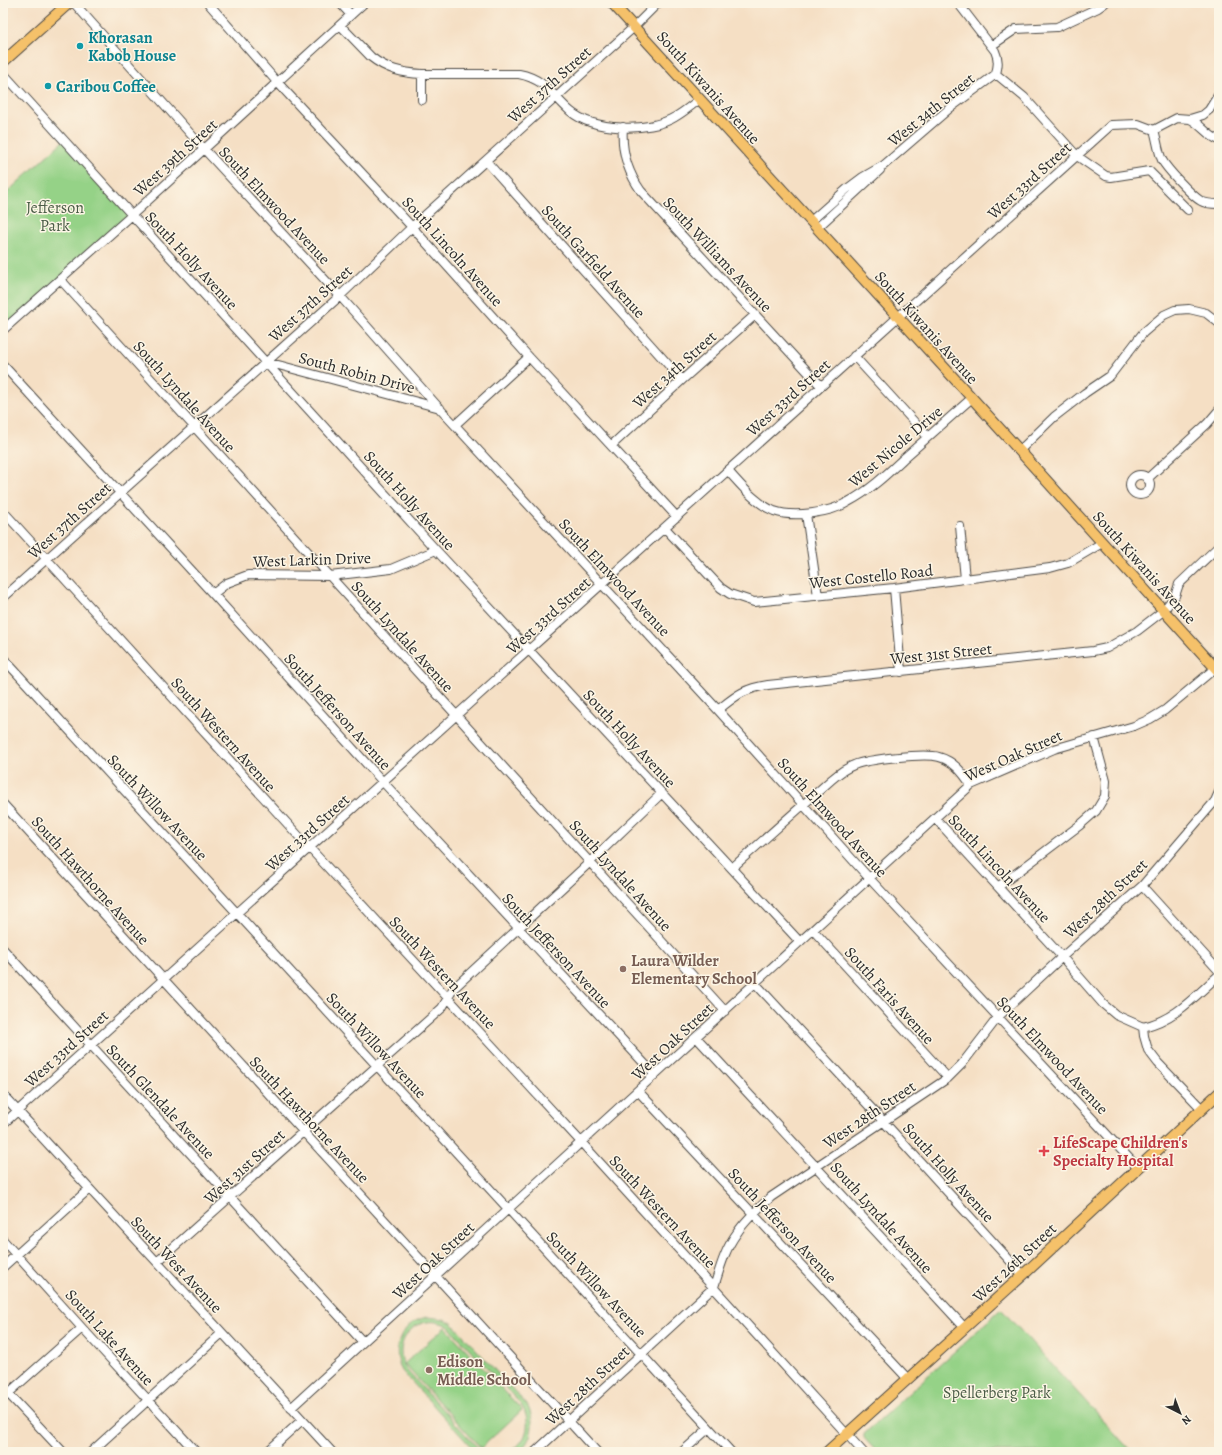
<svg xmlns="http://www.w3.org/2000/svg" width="1222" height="1455" font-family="Alegreya,serif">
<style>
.green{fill:#95d287;stroke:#607e59}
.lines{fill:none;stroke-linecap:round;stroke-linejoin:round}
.minor-casing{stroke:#494642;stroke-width:10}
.major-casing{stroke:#494642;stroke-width:12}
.minor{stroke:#fff;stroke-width:8}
.major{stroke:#f5c16b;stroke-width:10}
.culture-dot{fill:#0f9aa8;stroke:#fcf5e5;stroke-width:1.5}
.education-dot{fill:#8d6e63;stroke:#fcf5e5;stroke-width:1.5}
.health-dot{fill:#e0444e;stroke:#fcf5e5;stroke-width:1.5}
.labels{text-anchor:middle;stroke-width:3;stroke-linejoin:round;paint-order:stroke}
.culture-label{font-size:16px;font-weight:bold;fill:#0d838f;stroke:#fcf5e5;text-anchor:start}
.street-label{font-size:16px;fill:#2b2b2b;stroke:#fcf5e5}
.park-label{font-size:16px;fill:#4b5d47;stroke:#fcf5e5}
.education-label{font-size:16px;font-weight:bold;fill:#785e54;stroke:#fcf5e5;text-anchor:start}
.health-label{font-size:16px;font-weight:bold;fill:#be3a42;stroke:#fcf5e5;text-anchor:start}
</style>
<rect width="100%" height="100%" fill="#fcf5e5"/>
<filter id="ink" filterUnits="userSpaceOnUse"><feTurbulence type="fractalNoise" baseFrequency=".025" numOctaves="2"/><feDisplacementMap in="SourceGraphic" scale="8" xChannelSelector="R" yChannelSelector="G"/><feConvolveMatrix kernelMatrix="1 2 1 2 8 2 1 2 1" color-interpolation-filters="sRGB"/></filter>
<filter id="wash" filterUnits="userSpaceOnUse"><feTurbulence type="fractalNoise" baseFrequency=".012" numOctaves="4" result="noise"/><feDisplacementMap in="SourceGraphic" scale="16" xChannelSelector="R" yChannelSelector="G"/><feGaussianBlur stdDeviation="0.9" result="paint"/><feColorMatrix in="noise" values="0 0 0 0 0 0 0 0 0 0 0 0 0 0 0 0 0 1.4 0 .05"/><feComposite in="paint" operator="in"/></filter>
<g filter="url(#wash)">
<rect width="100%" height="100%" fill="#f5dfc4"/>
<path class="green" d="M64,140l68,75 -129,115v-134z
M1001,1309l131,143h-255l-13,-14v-4z
M428,1317l16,2 8,4 75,82c9,16 6,36 -9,47h-11c23,-9 26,-34 11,-51l-70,-75c-31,-17 -62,19 -39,47l68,74 10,5 -12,-1 -73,-80c-12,-23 0,-50 26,-54z
M445,1327l77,83 -41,38 -77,-84z"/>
</g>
<g filter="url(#ink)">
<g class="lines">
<defs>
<path id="minor" d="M74,3l130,146 136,147 100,113 278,301 151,168 269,290
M208,3l70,80 134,144 117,130 148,160
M340,3l11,12
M958,3l37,48c4,9 3,14 1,23
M340,25l31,32c15,12 31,16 51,17h97c26,5 33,21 51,37 23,20 79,22 105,6 9,-5 17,-12 25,-18
M991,46l25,-17 41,-2 41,-19 7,-5
M3,73l433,477 364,392
M422,74v26
M996,74l28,23 53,59 29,20 5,1 38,-6 39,39
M1190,119c11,5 17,17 29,21
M623,127c-2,24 4,44 18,64l180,195
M1154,130c3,9 4,21 8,30 5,9 30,36 39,41 5,3 12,3 18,3
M486,161l196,219
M811,221l36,-32 16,-12 21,-12 66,-57 46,-34
M817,228l63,-58
M60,279l665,732
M3,330l129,-115 232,-212
M854,356l74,81
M267,362l173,46
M3,365l210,229 170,188 272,293
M456,424l73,-67
M612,445l70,-65 73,-65
M1019,451l35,-34 31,-24 25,-17 33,-43 21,-18 11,-5 14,-1 17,4 13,10
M728,471c14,15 27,32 46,40 19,7 56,2 74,-9 21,-11 38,-27 55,-43 23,-20 46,-41 69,-61
M1130 485a10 10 0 1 1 20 0a10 10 0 1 1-20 0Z
M1147,479l60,-55 12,-14
M3,511l302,332 276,299 282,310
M806,514l12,82
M960,526l5,53
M665,528l56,60 9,6 24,8 140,-14 156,-20 18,-5 34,-20
M894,588l7,84
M213,594l14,-11 21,-8 82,1 61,-7 45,-19
M3,598l337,-302 72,-69 222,-200 24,-24
M3,658l728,794
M718,710c19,-15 25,-21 50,-25l325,-34 14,-3 14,-8 16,-9 26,-20 12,-15 4,-12 40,-38
M3,804l594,648
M935,818l127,139 41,47 13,11 27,12
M732,868l99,-88c7,-6 14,-12 23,-15 14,-6 71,-12 85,-8 15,4 24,16 32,28
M1142,886l77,85
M998,887l82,-62 16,-14 9,-15 1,-15 -12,-44
M813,930l135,148
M3,949l360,393
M755,983l129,139 139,153
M1143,1027l1,9 4,14 10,13 44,46
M1143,1027c32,-7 52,-31 76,-52
M696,1037l269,291
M638,1091l270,288
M3,1095l329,357
M3,1124l1108,-999 27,-1 16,6 23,-12 13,1 13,-4 6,-5 10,-16
M3,1240l79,88 114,124
M157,1262l285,-254 11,-19 137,-127 72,-69
M3,1267l86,-78
M3,1388l60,64
M3,1398l79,-70
M291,1408l680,-623 83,-36 80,-23 16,-7 15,-9 54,-45
M91,1452l131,-119
M267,1452l35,-32
M535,1452l179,-165c6,-19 11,-38 23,-54 9,-14 22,-25 34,-36l177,-119 14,-14 37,-48 63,-59 80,-71 73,-85 4,-9
M682,1452l27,-24"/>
<path id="major" d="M612,3l360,395 247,274
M3,62l66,-59
M827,1452l196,-177 196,-182"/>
</defs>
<use href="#minor" class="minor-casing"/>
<use href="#major" class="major-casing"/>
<use href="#minor" class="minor"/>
<use href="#major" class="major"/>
</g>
</g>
<g class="culture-dot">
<circle cx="80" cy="46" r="4"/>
<circle cx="48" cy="86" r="4"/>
</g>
<g class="education-dot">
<circle cx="623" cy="969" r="4"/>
<circle cx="429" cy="1370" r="4"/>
</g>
<path class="health-dot" d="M1042 1145h4v4h4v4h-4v4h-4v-4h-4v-4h4z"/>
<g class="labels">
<g class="culture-label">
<text x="88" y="43">Khorasan<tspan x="88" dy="18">Kabob House</tspan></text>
<text x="56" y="92">Caribou Coffee</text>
</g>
<g class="street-label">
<text transform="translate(549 84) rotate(-42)" y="6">West 37th Street</text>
<text transform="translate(709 87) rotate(48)" y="6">South Kiwanis Avenue</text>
<text transform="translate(931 109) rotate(-39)" y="6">West 34th Street</text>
<text transform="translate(175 157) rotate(-42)" y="6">West 39th Street</text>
<text transform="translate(1029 180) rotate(-42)" y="6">West 33rd Street</text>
<text transform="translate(275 205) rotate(47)" y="6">South Elmwood Avenue</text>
<text transform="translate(453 251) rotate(48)" y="6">South Lincoln Avenue</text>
<text transform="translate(718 254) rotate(47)" y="6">South Williams Avenue</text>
<text transform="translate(192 260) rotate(47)" y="6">South Holly Avenue</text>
<text transform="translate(594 261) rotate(48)" y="6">South Garfield Avenue</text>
<text transform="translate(310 303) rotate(-42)" y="6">West 37th Street</text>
<text transform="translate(927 327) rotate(48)" y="6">South Kiwanis Avenue</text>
<text transform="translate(674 369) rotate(-42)" y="6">West 34th Street</text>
<text transform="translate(357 372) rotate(15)" y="6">South Robin Drive</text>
<text transform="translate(185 396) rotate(48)" y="6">South Lyndale Avenue</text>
<text transform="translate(788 397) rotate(-42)" y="6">West 33rd Street</text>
<text transform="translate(895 446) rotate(-40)" y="6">West Nicole Drive</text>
<text transform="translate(410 500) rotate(48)" y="6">South Holly Avenue</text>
<text transform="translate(69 520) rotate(-42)" y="6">West 37th Street</text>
<text transform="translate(312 559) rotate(-2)" y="6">West Larkin Drive</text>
<text transform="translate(1145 567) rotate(48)" y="6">South Kiwanis Avenue</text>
<text transform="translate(871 576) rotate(-6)" y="6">West Costello Road</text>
<text transform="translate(615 577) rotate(47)" y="6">South Elmwood Avenue</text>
<text transform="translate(548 615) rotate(-42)" y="6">West 33rd Street</text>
<text transform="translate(403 636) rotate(48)" y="6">South Lyndale Avenue</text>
<text transform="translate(941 653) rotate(-6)" y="6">West 31st Street</text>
<text transform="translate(338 711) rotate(48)" y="6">South Jefferson Avenue</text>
<text transform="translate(224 734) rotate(48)" y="6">South Western Avenue</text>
<text transform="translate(630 738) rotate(47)" y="6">South Holly Avenue</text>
<text transform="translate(1013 755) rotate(-24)" y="6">West Oak Street</text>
<text transform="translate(158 807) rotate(47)" y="6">South Willow Avenue</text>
<text transform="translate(833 817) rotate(48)" y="6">South Elmwood Avenue</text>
<text transform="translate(307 832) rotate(-42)" y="6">West 33rd Street</text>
<text transform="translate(1000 868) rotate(47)" y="6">South Lincoln Avenue</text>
<text transform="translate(621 875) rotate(48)" y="6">South Lyndale Avenue</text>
<text transform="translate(91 880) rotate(48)" y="6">South Hawthorne Avenue</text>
<text transform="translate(1105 898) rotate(-43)" y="6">West 28th Street</text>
<text transform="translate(557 950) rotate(47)" y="6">South Jefferson Avenue</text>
<text transform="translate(443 972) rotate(47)" y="6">South Western Avenue</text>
<text transform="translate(890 995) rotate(48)" y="6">South Faris Avenue</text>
<text transform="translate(672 1041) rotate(-43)" y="6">West Oak Street</text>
<text transform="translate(377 1045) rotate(47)" y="6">South Willow Avenue</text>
<text transform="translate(66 1048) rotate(-42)" y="6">West 33rd Street</text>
<text transform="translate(1053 1055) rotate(47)" y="6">South Elmwood Avenue</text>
<text transform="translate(161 1101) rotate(47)" y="6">South Glendale Avenue</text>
<text transform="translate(869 1114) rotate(-34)" y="6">West 28th Street</text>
<text transform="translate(310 1119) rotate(47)" y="6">South Hawthorne Avenue</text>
<text transform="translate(244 1166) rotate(-42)" y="6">West 31st Street</text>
<text transform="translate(949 1172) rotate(48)" y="6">South Holly Avenue</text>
<text transform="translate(663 1211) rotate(47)" y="6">South Western Avenue</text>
<text transform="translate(882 1217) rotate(48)" y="6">South Lyndale Avenue</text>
<text transform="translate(783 1225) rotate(47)" y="6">South Jefferson Avenue</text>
<text transform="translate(433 1260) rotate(-43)" y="6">West Oak Street</text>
<text transform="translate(1014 1262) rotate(-43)" y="6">West 26th Street</text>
<text transform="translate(177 1264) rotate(47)" y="6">South West Avenue</text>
<text transform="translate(597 1284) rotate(47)" y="6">South Willow Avenue</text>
<text transform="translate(110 1337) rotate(48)" y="6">South Lake Avenue</text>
<text transform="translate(587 1385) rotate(-43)" y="6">West 28th Street</text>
</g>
<g class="park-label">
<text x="55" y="213">Jefferson<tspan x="55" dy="18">Park</tspan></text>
<text x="997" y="1398">Spellerberg Park</text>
</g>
<g class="education-label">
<text x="631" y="966">Laura Wilder<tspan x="631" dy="18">Elementary School</tspan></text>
<text x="437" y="1367">Edison<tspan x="437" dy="18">Middle School</tspan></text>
</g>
<g class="health-label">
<text x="1053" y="1148">LifeScape Children's<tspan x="1053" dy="18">Specialty Hospital</tspan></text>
</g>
</g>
<rect width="1222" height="1455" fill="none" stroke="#fcf5e5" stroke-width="16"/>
<g transform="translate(1180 1413) rotate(138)" stroke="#fcf5e5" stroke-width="3" paint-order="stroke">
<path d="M0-3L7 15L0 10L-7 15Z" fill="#2b2b2b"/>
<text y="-6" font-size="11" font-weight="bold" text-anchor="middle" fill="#2b2b2b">N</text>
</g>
</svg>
